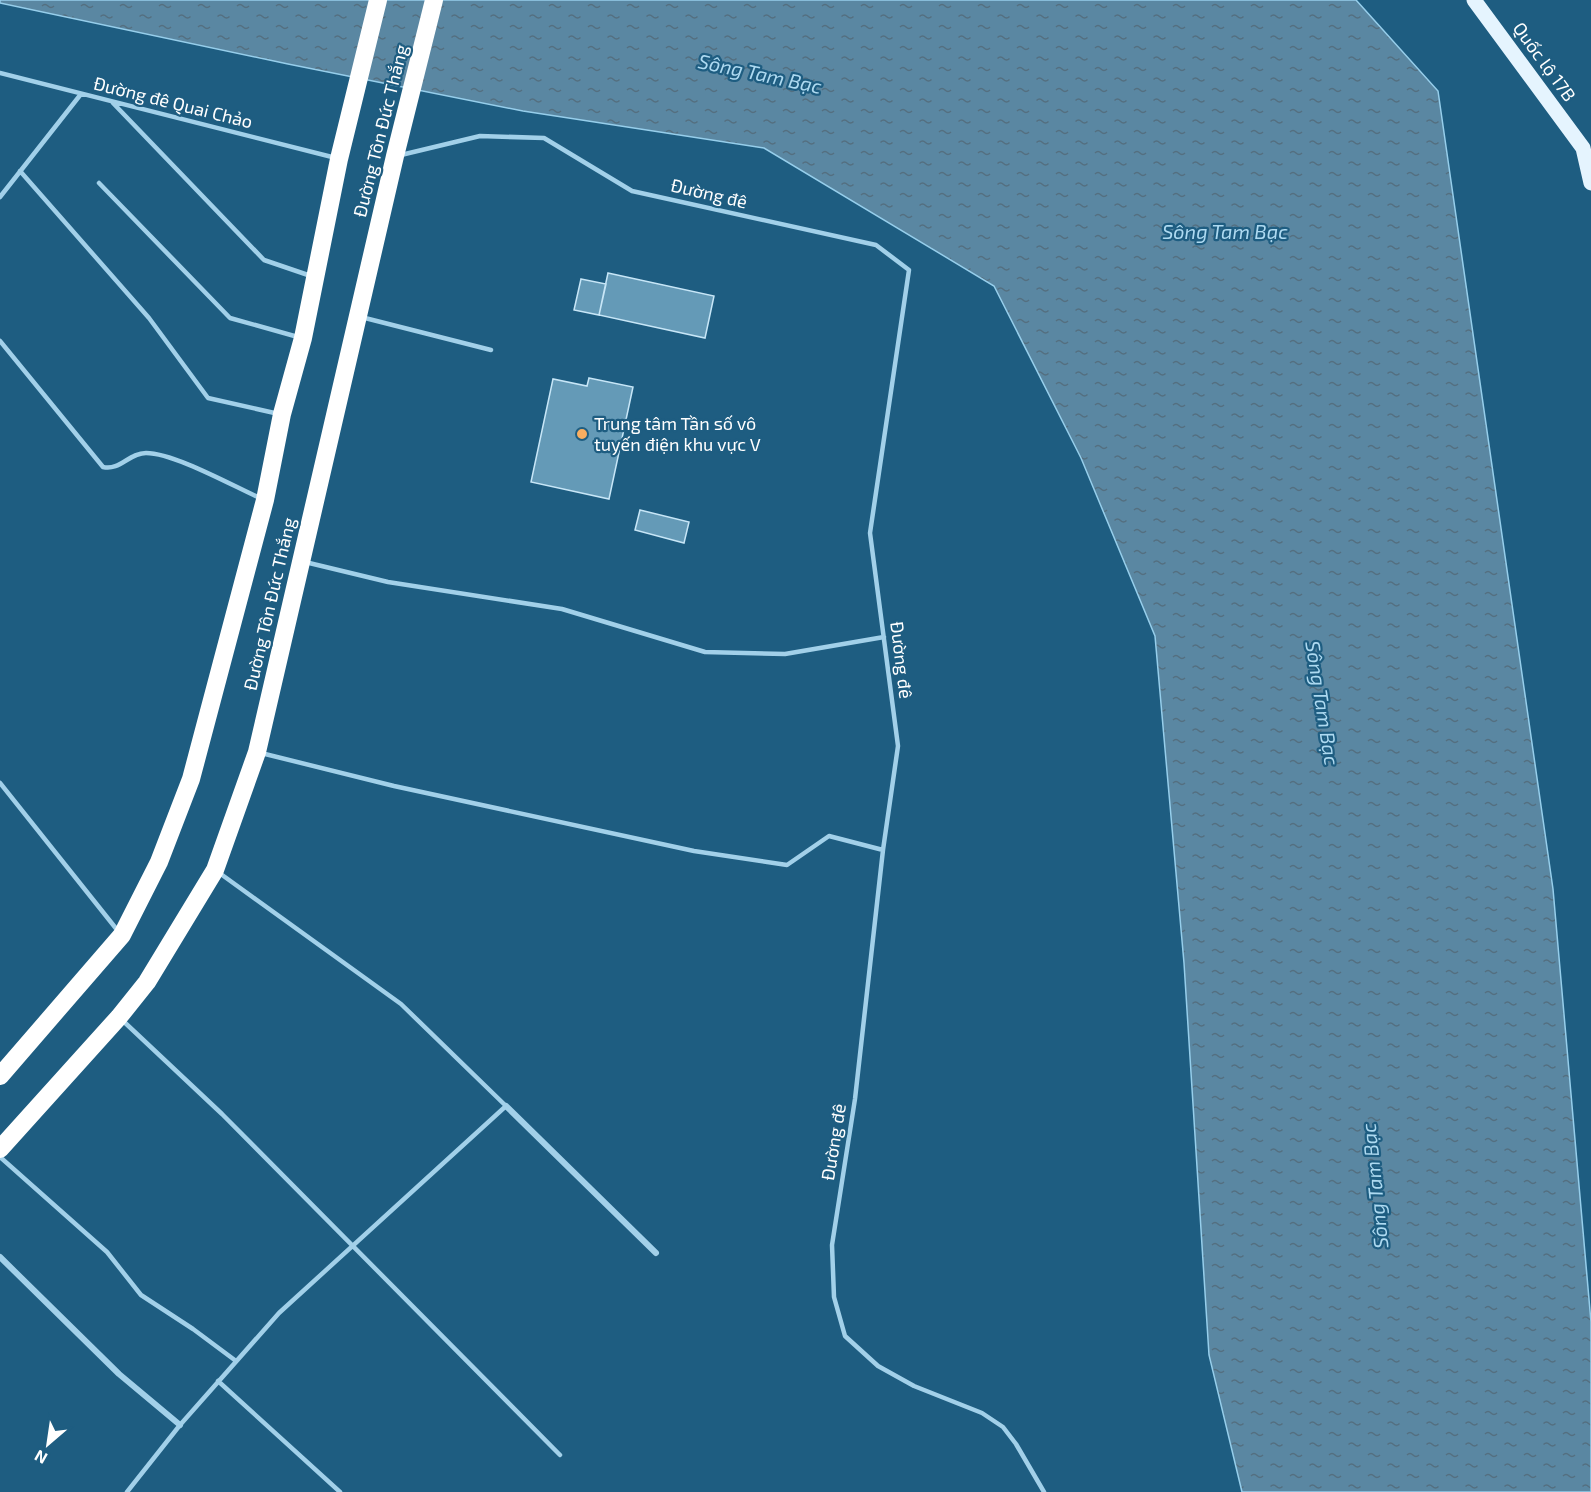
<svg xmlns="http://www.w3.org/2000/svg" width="1591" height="1492" font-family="'Exo 2',sans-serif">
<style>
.water{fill:url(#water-ripples);stroke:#96ceeb;stroke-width:1.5}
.building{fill:#649ab7;stroke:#c7e6f7;stroke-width:1.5}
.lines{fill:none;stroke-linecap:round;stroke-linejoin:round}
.lane{stroke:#a2d0e9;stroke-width:4.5}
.street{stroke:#a2d0e9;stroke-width:6}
.primary{stroke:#e5f4fe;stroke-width:15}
.highway{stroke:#fff;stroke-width:18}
.poi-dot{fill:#f8ae61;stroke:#1e5d81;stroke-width:2}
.labels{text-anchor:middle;stroke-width:4.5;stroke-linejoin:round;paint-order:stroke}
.street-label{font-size:18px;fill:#fff;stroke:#1e5d81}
.poi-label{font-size:18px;fill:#fff;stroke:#1e5d81;text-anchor:start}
.water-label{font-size:20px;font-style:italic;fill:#aedaf1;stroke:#1e5d81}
</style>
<defs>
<pattern id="water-ripples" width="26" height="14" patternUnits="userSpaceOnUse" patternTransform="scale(1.5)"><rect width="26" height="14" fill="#5a87a2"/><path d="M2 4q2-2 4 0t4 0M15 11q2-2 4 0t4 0" fill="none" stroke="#546f80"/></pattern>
</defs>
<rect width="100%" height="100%" fill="#1e5d81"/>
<path class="water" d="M0,0h1356l82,91 115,798 38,433v170h-349l-33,-137 -25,-392 -29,-327 -74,-178 -87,-172 -230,-138 -241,-37 -235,-47 -288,-61z"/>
<path class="building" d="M608,273l106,23 -9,42 -106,-23z
M581,279l25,5 -7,31 -25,-5z
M589,378l44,9 -24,112 -78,-17 22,-103 34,7z
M640,510l49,12 -5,21 -49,-13z"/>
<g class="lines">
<path class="lane" d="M0,73l336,85
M113,103l151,157 47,16
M401,155l79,-19 64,2 88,53 244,54 33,25 -39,263 28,213 -15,104 -28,249 -23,146 2,52 11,39 33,30 36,20 68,27 21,14 13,17 28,48
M20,171l129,147 59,80 71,16
M99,183l131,135 68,19
M0,197l81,-103
M361,317l130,33
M0,341l103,126c17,4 26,-14 43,-14 28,0 87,33 114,45
M305,562l83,20 174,27 143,43 80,2 99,-17
M261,753l133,33 300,65 93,14 42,-29 54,14
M0,783l118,148
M121,1019l101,95 338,341
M0,1157l107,95 34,43 52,34 43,32
M218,1381l122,111
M127,1492l53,-67 99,-112 227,-207 -105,-102 -183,-132"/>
<path class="street" d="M506,1106l150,147
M0,1257l119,117 61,51"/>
<path class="primary" d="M1474,0l109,148 8,35"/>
<path class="highway" d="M0,1076l122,-141 37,-73 32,-83 74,-279 17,-86 21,-76 36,-179 39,-159
M0,1149l119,-132 28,-35 68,-112 42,-118 138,-596 39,-156"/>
</g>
<circle class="poi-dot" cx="582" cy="434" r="6"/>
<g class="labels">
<g class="street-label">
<text transform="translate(1544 62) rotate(54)" y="6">Quốc lộ 17B</text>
<text transform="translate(173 103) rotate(14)" y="6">Đường đê Quai Chảo</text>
<text transform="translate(381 131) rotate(-76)" y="6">Đường Tôn Đức Thắng</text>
<text transform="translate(709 194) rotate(13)" y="6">Đường đê</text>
<text transform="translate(270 604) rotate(-77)" y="6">Đường Tôn Đức Thắng</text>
<text transform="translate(901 660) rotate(83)" y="6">Đường đê</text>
<text transform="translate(834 1142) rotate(-81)" y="6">Đường đê</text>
</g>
<g class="poi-label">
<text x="594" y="430">Trung tâm Tần số vô<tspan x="594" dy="21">tuyến điện khu vực V</tspan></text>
</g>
<g class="water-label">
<text transform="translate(760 74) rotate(12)" y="7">Sông Tam Bạc</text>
<text x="1225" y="239">Sông Tam Bạc</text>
<text transform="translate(1322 703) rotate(81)" y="7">Sông Tam Bạc</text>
<text transform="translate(1375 1186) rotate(-96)" y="7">Sông Tam Bạc</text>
</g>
</g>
<g transform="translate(48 1444) rotate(209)" stroke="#1e5d81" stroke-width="4.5" paint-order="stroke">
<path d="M0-4.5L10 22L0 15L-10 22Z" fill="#ffffff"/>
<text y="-9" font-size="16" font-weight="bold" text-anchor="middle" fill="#ffffff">N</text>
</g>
</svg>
